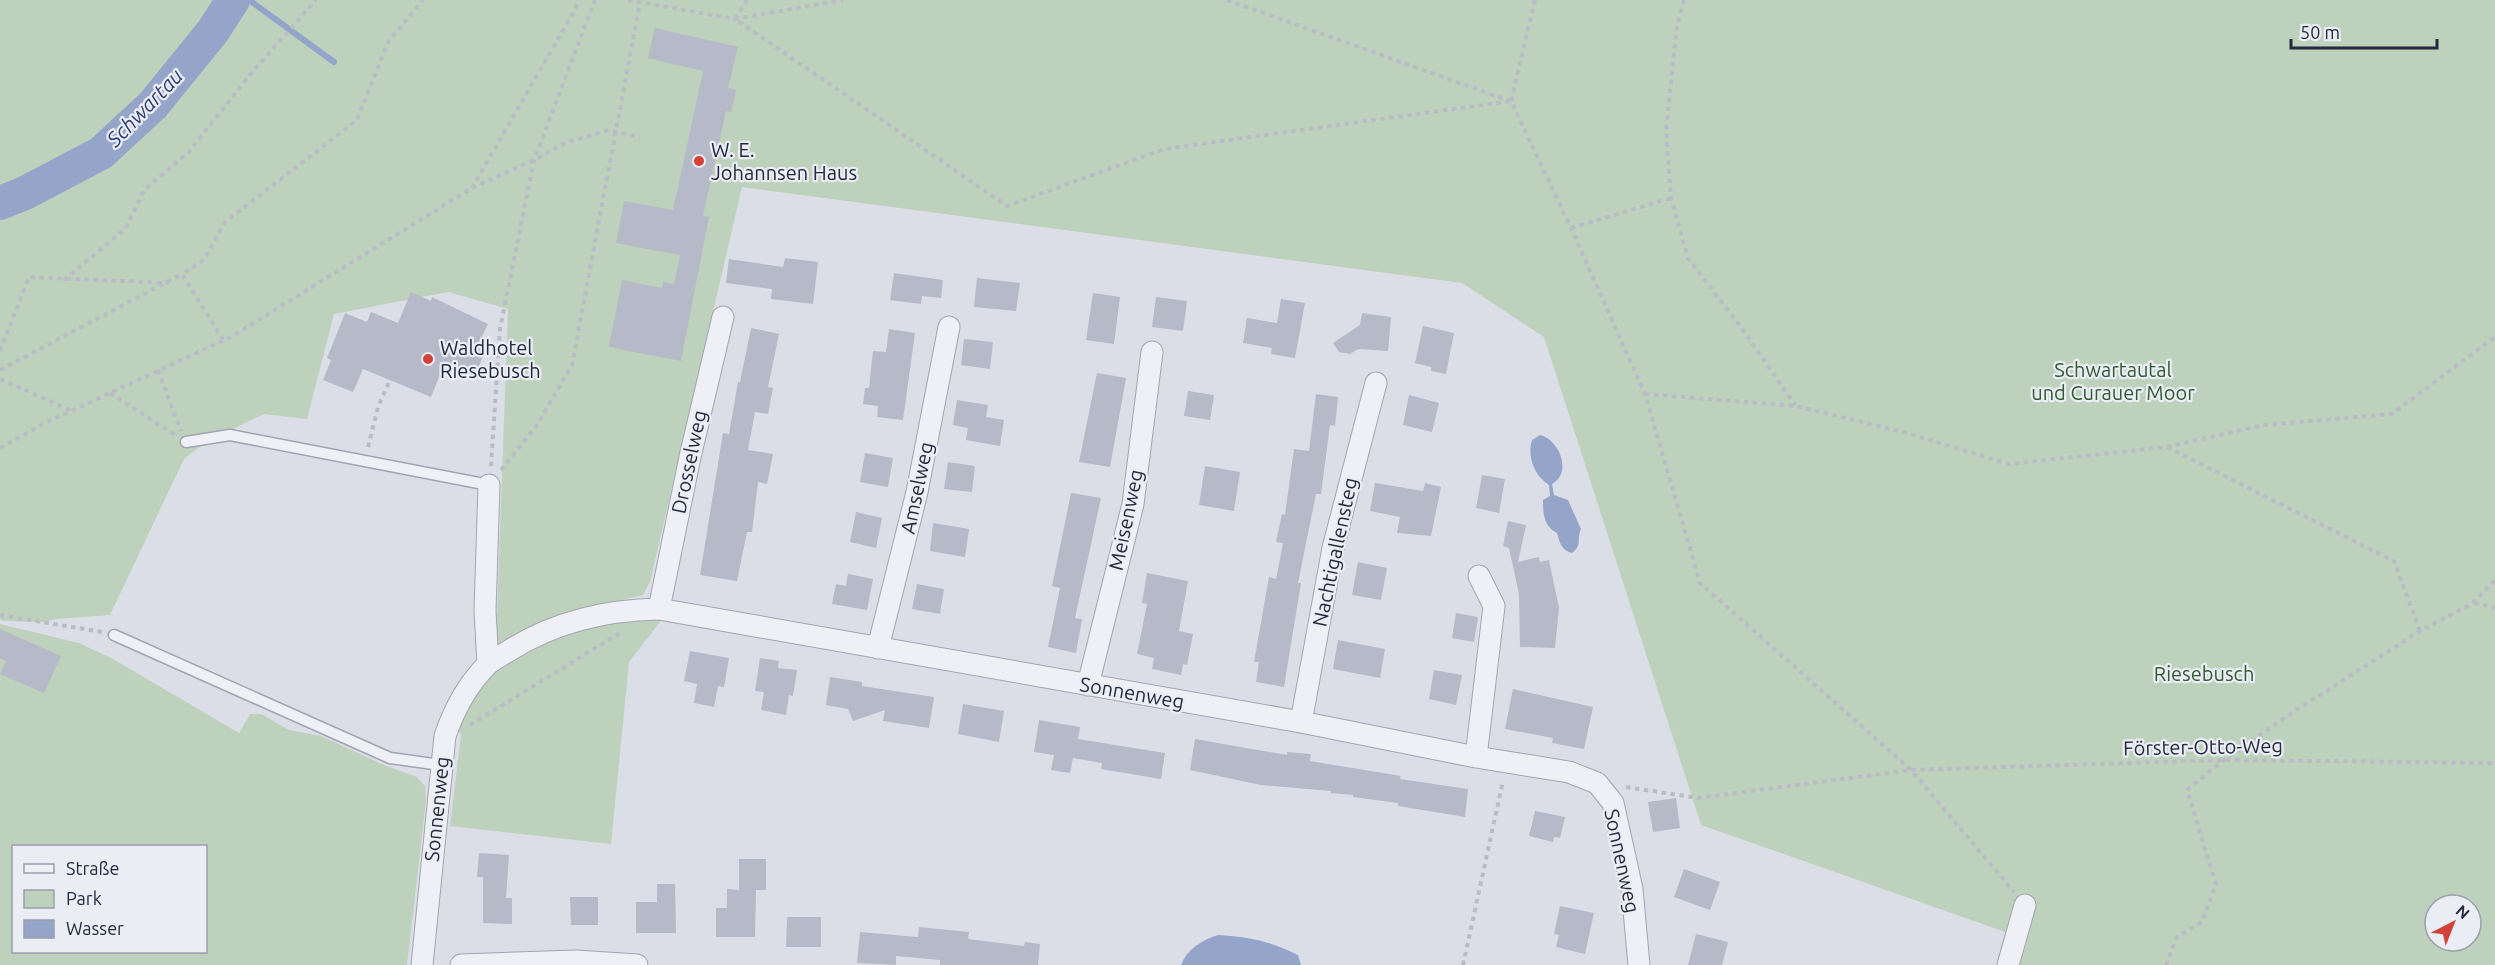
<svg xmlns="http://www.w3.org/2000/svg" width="2495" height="965" font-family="Ubuntu,sans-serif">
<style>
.green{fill:#bed1bd;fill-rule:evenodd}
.water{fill:#95a4c9}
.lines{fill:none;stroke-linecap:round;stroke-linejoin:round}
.stream{stroke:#95a4c9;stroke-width:6}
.river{stroke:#95a4c9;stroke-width:34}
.building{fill:#b6b9c7}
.lane-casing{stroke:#a1a4b1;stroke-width:13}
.street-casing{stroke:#a1a4b1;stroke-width:23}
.path{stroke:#babcc5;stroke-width:4;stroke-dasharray:4.5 4.5;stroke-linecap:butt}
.lane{stroke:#eff0f5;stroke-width:10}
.street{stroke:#eff0f5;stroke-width:21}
.poi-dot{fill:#d44139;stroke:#ebedf5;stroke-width:2}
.labels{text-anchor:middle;stroke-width:4.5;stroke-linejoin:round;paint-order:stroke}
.poi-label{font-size:20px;fill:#25293e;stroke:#ebedf5;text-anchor:start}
.park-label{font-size:20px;fill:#325a32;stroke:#ebedf5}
.street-label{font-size:20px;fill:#25293e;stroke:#ebedf5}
.water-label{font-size:21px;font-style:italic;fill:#2e3f74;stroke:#ebedf5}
</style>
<rect width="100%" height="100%" fill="#dcdee7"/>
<path class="green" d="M0,0h2495v965h-477l7,-26 -324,-114 -157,-488 -82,-54 -720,-96 -92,395 -7,13 -68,16 -75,35 -4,-2 12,-335 -60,-17 -114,22 -27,105 -43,-5 -58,28 -22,17 -74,156 -55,4 -10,3 -43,-1 -2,-2zM2435,905h36v36h-36z
M627,618h36l-34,44 -18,182 -161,-18 11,-91 -5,-9c10,-19 21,-44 38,-57 37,-30 88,-41 133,-51z
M0,624l79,19 34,16 126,74 11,-19h11l28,16 32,6 63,29 33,12 8,9 1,15 -19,164h-407zM14,846h192v106h-192z"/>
<path class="water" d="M1540,435c19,4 33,38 12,49l2,11 14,5 13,29c-5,10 2,16 -9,24 -11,-3 -12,-10 -15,-20 -13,-7 -14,-18 -14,-33l7,-4 -1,-11c-15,-9 -22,-29 -17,-45z
M1218,935c32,2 52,6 80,20l3,10h-120c6,-16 21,-25 37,-30z"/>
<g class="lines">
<path class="stream" d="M249,0l85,62"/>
<path class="river" d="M0,203l25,-10 76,-40 52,-48 60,-74 20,-31"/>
</g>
<path class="building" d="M655,28l83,19 -10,41 8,2 -5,22 -5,-1 -23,105 6,1 -28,144 -72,-14 13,-67 40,8 1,-6 11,2 6,-29 -64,-12 8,-42 49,9 30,-139 -55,-13z
M785,258l33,4 -5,42 -42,-5 1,-10 -46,-6 3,-24 54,8z
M894,273l49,7 -2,18 -19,-2 -1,8 -31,-4z
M977,278l43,5 -4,28 -42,-4z
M411,292l20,9 1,-4 56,27 -8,17 8,3 -14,34 -30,-13 -13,32 -68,-28 -10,23 -30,-12 8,-20 -4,-2 18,-45 22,9 4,-10 27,11z
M1093,293l27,4 -6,47 -28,-4z
M1156,297l31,4 -4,30 -31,-4z
M1281,299l24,4 -10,55 -24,-4 1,-6 -29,-5 4,-25 30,5z
M1362,313l29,4 -3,34 -30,-2 -8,5 -11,-2 -6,-9 27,-18z
M1423,326l31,7 -8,41 -15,-3v-4l-16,-4z
M751,328l28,6 -11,53 5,1 -5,26 -13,-2 -7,38 25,4 -6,30 -9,-2 -6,50h-5l-10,49 -37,-6 23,-142 6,1 9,-52h2z
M889,329l26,4 -12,87 -26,-3 1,-11 -15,-2 2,-16h4l4,-37 13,1z
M964,339l29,3 -3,27 -29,-4z
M1097,373l29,5 -16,89 -31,-5z
M1188,391l26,4 -4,25 -26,-4z
M1316,394l22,3 -3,29 -5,-1 -9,69h-5l-18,89h3l-17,104 -28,-5 3,-20h-5l15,-85 7,2 7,-36 -7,-1 6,-28 3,1 9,-66 15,2z
M1409,395l30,8 -7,29 -29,-7z
M957,400l31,5 -2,12 18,3 -4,26 -34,-6 2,-12 -15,-3z
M865,453l28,5 -5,29 -28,-5z
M948,462l27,4 -3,26 -28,-3z
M1205,466l35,6 -6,39 -35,-6z
M1482,475l23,4 -6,34 -23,-5z
M1375,483l48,8 2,-8 16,4 -10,49 -34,-3 3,-16 -30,-6z
M1071,493l30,5 -26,120 7,1 -6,34 -28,-6 12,-59 -8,-2z
M856,512l26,6 -6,30 -26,-6z
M1508,521l18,4 -8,37 21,-5 1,5 9,-2 10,48 -4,40 -35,-1 -1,-53 -10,-46 -6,-2z
M933,523l36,6 -4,28 -35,-6z
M1358,562l29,6 -6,32 -29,-5z
M1147,573l41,8 -9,50 14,3 -6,31 -4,-1 -2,11 -29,-6 2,-11 -17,-4 10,-50 -5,-1z
M848,574l25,5 -6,31 -35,-6 4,-20 10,2z
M917,584l27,5 -4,25 -28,-5z
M1456,613l22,4 -4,25 -22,-4z
M0,629l61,27 -17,37 -44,-19 6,-13 -6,-2z
M1338,640l47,9 -5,29 -47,-9z
M690,651l39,7 -5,29 -6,-1 -4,21 -20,-4 3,-19 -13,-3z
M760,658l19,3 -1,7 19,2 -4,26 -4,-1 -3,20 -25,-5 3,-18 -9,-1z
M1434,670l28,5 -6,30 -27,-6z
M830,677l32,5v4l72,11 -5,31 -46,-7 2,-11 -32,11 -5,-12 -22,-4z
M1513,689l80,18 -9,42 -32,-6 1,-5 -48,-9z
M963,704l41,7 -5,31 -41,-8z
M1039,720l41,7 -2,12 87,14 -4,26 -60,-10 1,-6 -29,-5 -3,15 -19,-3 3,-15 -20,-3z
M1195,739l92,16v-3l24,2 -1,7 91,15 -1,3 68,10 -3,28 -67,-11v-3l-45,-6v-2l-22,-2v-2l-70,-6 -71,-15z
M1676,798l4,30 -27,4 -5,-30z
M1535,811l30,6 -5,21 -6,-1 -1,5 -24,-6z
M479,853l30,2 -3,43h6v26l-29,-1v-46h-6z
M739,859h27v31h-10l-1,47h-39v-29h11v-19l12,1z
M1684,869l36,13 -10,28 -36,-13z
M657,884h18l1,49h-40v-31h21z
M570,897h28v28h-27z
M1560,906l34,7 -9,41 -29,-7 3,-12 -5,-1z
M787,917h34v30h-35z
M919,927l50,5 -1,7 56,7 1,-4 15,2 -2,21h-98v-5l-44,-4v9l-39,-2 3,-31 58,5z
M1696,934l32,8 -6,23h-34z"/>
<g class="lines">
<defs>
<path id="lane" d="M186,442l44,-7 259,50
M114,635l276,123 51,7"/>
<path id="street" d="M659,609l31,-152 33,-140
M878,648l39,-156 32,-165
M488,664l-3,-53 4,-126
M1088,685l45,-181 19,-152
M1301,722l32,-174 43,-165
M1476,757l18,-151 -15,-30
M422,965l23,-229c9,-26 22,-51 42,-71 6,-6 16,-10 23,-15 45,-28 97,-40 149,-41l642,113 175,35 93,15 28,11 16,20 19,86 7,76
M461,965l115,-4 61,4
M2008,965l17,-60"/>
</defs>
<use href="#lane" class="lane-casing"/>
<use href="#street" class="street-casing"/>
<path class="path" d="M628,0l107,19 108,-19
M747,0l-12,19 272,187 157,-57 347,-48
M1227,0l283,101
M1535,0l-24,101 60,127 74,166 55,189 211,187 103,122
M1684,0l-7,26 -11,104 5,68 17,60 55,72 52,75
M472,188l104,-180 1,-8
M1571,228l100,-30
M64,280l61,-51 20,-40 43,-36 65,-82 63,-71
M223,340l-41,-66 22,-14 20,-37 133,-103 31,-78 35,-42
M0,351l29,-74 140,6
M0,370l182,-96
M158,370l23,61
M0,379l70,31
M110,393l65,42
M1645,394l151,12 107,26 106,32 157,-17 98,-22 128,-11 103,-77
M368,447l10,-40 12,-27
M2167,447l227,114 26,70
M0,448l43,-24 188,-87 241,-149 62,-28 33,-18 42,-12 31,7
M491,466l9,-137 34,-169 61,-160
M501,470l36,-45 35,-60 68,-363
M2474,603l21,5
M0,615l102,17
M470,725l150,-92
M1626,787l72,11 213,-28 313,-10 271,3
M1463,965l40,-184
M2166,965l11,-28 25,-15 14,-38 -29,-94 37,-30 63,-44 133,-85 53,-28 22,-23"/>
<use href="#lane" class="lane"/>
<use href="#street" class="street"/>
</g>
<g class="poi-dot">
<circle cx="699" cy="161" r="6"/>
<circle cx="428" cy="359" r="6"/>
</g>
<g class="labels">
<g class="poi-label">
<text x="711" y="157">W. E.<tspan x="711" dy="23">Johannsen Haus</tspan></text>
<text x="440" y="355">Waldhotel<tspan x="440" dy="23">Riesebusch</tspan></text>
</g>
<g class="park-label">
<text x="2113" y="377">Schwartautal<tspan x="2113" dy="23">und Curauer Moor</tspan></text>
<text x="2204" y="681">Riesebusch</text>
</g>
<g class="street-label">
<text transform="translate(689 462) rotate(-78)" y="7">Drosselweg</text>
<text transform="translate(917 488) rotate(-78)" y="7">Amselweg</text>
<text transform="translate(1126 520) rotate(-78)" y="7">Meisenweg</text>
<text transform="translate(1335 552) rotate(-78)" y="7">Nachtigallensteg</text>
<text transform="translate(1132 693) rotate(10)" y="7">Sonnenweg</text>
<text transform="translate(2203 747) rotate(-1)" y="7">Förster-Otto-Weg</text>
<text transform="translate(437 809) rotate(-84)" y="7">Sonnenweg</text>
<text transform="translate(1622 861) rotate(78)" y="7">Sonnenweg</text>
</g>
<g class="water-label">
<text transform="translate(145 108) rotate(-46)" y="7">Schwartau</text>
</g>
</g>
<rect x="12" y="845" width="195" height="108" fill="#ebedf5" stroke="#9c9fac" stroke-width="1.5"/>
<rect x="24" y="864" width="30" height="9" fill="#eff0f5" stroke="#9c9fac" stroke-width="1.5"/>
<text x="66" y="875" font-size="18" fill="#25293e">Straße</text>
<rect x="24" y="890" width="30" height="18" fill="#bed1bd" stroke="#9c9fac" stroke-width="1.5"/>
<text x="66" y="905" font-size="18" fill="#25293e">Park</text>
<rect x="24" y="920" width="30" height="18" fill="#95a4c9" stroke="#9c9fac" stroke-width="1.5"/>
<text x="66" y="935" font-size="18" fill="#25293e">Wasser</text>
<g transform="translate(2453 923) rotate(42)"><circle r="28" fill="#ebedf5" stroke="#9c9fac" stroke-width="1.5"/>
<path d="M0-4.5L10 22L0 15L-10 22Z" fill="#d44139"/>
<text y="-9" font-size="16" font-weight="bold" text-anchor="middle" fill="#25293e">N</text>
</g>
<path d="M2291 39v9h146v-9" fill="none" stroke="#25293e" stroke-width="3"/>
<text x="2300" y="39" font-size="18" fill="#25293e" stroke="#ebedf5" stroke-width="4.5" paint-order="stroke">50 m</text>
</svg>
